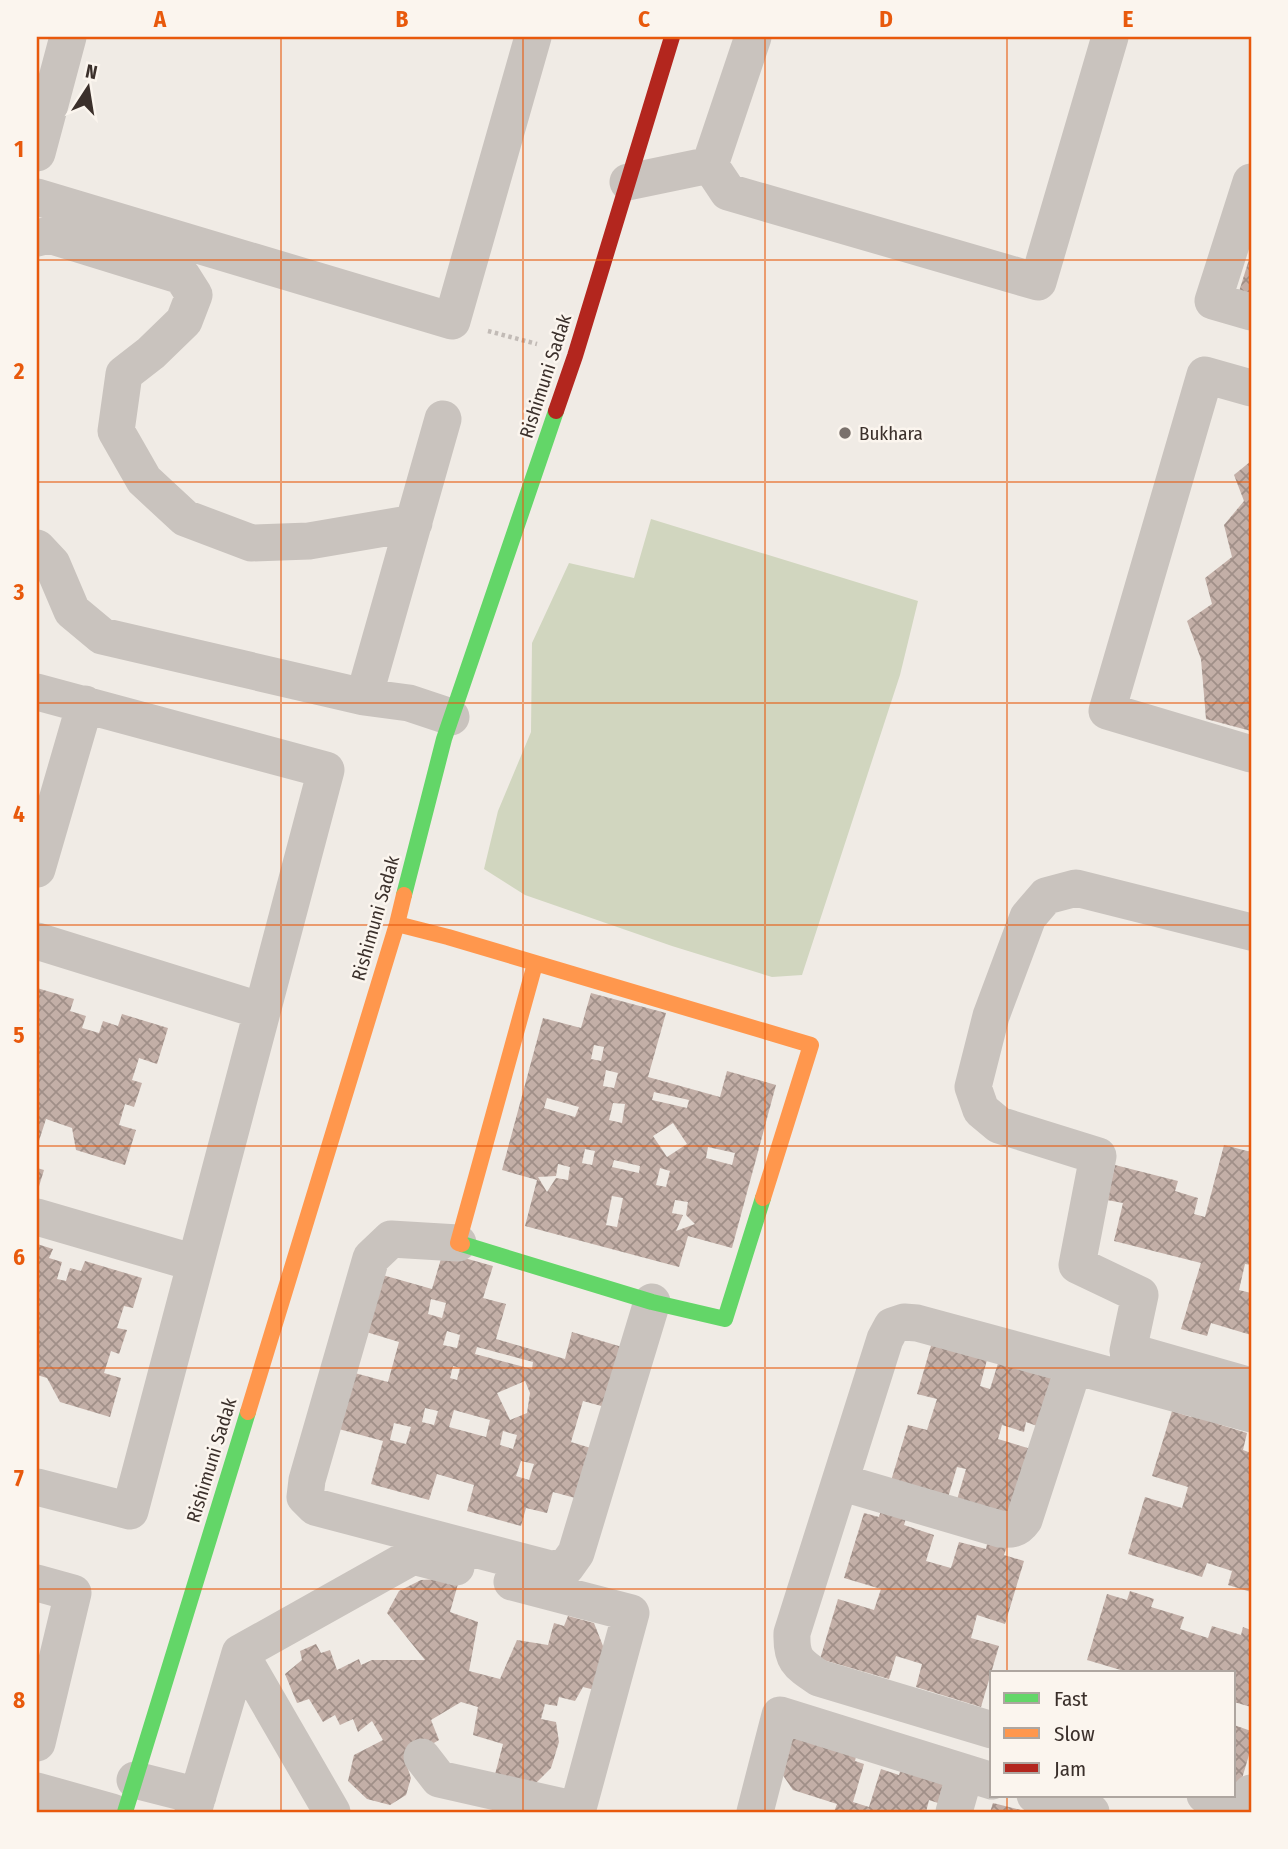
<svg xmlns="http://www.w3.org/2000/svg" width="1288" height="1849" font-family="'Fira Sans Condensed',sans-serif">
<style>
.green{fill:#d1d6bf}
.building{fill:url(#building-cross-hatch);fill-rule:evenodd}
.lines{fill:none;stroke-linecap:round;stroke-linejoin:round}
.path{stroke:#c2bbb6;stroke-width:4.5;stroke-dasharray:3.5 3.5;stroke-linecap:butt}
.street{stroke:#c9c3be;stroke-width:37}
.fast{stroke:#63d668;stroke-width:16}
.slow{stroke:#ff974d;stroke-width:16}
.jam{stroke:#b3261e;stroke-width:16}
.grid{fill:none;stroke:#e8590c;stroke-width:2;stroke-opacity:0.55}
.poi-dot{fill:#7a716c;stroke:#fbf5ee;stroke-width:2.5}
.labels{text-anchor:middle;stroke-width:5;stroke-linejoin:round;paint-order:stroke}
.street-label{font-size:19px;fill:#3b302b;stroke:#fbf5ee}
.poi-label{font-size:19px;fill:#3b302b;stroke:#fbf5ee;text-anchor:start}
.neatline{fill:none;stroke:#e8590c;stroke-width:2.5}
.grid-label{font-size:23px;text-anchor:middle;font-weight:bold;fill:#e8590c}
</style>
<defs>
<pattern id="building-cross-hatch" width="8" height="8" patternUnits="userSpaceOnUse" patternTransform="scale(1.75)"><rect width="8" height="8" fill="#c3afa7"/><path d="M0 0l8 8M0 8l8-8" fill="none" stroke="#a08f88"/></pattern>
</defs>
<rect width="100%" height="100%" fill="#f0ebe5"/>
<path class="green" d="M651,519l267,82 -18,74 -98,300 -30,2 -100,-31 -147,-51 -41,-26 14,-58 33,-79 1,-89 37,-80 65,15z"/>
<path class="building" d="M1251,253v49l-14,-4z
M1251,461v270l-45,-12 -5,-60 -14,-38 25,-17 -7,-26 27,-21 -8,-32 20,-24 -10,-26z
M37,988l37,11 -4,12 16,5 -4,12 17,5 4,-12 15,5 4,-12 46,14 -11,36 -18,-6 -7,22 10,3 -8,24 -9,-3 -6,21 17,5 -11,35 -49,-15 -4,-22 -26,-9 -9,28z
M591,993l75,20 -18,64 72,20 7,-26 49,14 -44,163 -44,-12 -9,31 -154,-41 12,-46 -35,-10 41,-152 38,10zM594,1045l10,2 -3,14 -10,-2zM606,1070l12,3 -4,15 -11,-2zM654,1092l35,8 -2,8 -35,-8zM547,1098l32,9 -4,10 -31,-9zM613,1103l12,1 -3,19 -13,-3zM673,1123l14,21 -20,13 -14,-21zM708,1147l27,6 -3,12 -26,-7zM585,1149l10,2 -3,14 -10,-2zM614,1160l26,6 -1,7 -27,-6zM558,1164l12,3 -2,13 -12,-2 -9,14 -9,-15 18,-1zM660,1168l10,3 -4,16 -10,-2zM612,1196l11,2 -6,29 -11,-2zM675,1200l13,2 -2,13 9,9 -19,7 7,-16 -11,-2z
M1224,1145l27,7v113l-6,-1 -6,26 12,3v42l-40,-12 -4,13 -26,-7 20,-66 -87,-22 9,-38 -16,-3 8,-35 63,16 -3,10 23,7 -4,16 11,3z
M37,1168l7,2 -7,23z
M37,1244l16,5 -4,9 13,4 -5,17 9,2 4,-13 11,3 4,-10 57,17 -9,30 -9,-2 -7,22 10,2 -8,24 -8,-3 -7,22 17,5 -11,39 -50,-15 -13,-24 -10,-3z
M443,1252l50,14 -10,32 23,6 -10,35 69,20 7,-27 50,15 -17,60 -22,-6 -12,41 23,7 -15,50 -26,-7 -6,21 -21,-5 -5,18 -54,-15 7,-26 -37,-11 -8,26 -58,-16 12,-43 -48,-13 16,-56 37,10 11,-40 -36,-11 16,-57 53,15zM431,1299l15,4 -4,15 -14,-4zM447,1331l13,4 -3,13 -14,-3zM477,1347l56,15 -1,7 -57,-15zM453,1366l7,2 -3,12 -7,-2zM525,1381l5,12 -3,20 -17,7 -13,-27zM425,1408l13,3 -4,14 -12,-3zM454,1410l36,10 -4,17 -37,-10zM394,1423l17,4 -5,17 -16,-4zM503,1431l14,4 -4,14 -13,-4zM521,1461l13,3 -5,16 -13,-4z
M933,1339l55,17 -8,30 10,3 9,-29 53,16 -15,50 -11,-4 -2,10 -22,-7 -4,14 33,10 -21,70 -54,-16 10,-34 -9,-2 -10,34 -57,-17 18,-59 19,5 10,-31 -20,-5z
M1194,1406l27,8 -3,10 29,9 -4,17 8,3v139l-23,-7 4,-14 -25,-8 -5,14 -74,-23 17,-57 37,11 6,-21 -36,-11 20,-65 19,6z
M882,1507l25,8 -3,10 30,10 -8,26 25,7 8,-26 27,7 2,-9 19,6 -3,9 20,6 -19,63 -28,-9 -6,23 28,8 -18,61 -65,-20 6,-23 -26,-8 -7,23 -69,-20 18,-60 36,11 7,-21 -37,-11 20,-65 15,4z
M442,1579l16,5 -8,28 28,10 -9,49 31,8 17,-39 31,5 6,-22 10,3 4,-10 26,7 9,23 1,18 -9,26 -12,-3 -8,14 -16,-4 -2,9 -12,-2 -4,15 15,3 3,20 -8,26 -14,14 -45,4 11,-42 -30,-9 5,-28 -17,-5 -30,18 8,20 -34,20 6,18 -5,17 -16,10 -23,-6 -19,-18 6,-26 29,-15 -11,-19 -14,11 -5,-13 -13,6 -5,-10 -12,7 -14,-23 -12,4 -12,-29 17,-14 -2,-9 16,-7 5,9 9,-3 7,20 22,-11 2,6 11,-5h53l-38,-47 12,-22 22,-11z
M1130,1591l24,8 -3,8 33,10 -4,12 28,9 4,-12 29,9 2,-8 8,3v77l-17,-5v-30h-110v-1l-37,-11 20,-66 20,6z
M1234,1725l17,6v17l-12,41 -5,-1z
M793,1738l65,10 -3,13 9,3 -11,38 16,5 12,-38 18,6 4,-13 46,14 -8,28 -12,-4 -3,12h-92l3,-8 -44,-14 -13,-19z
M993,1803l32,8 -1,1h-34z"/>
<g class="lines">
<path class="path" d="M488,331l49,13"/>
<path class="street" d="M37,153l31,-116
M710,165l18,27 310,90 72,-245
M710,165l43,-128
M628,182l82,-17
M1251,182l-38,119 38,11
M37,197l415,124 81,-284
M37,238l12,-3 133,41 12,19 -10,26 -33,32 -27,21 -8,57 28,49 41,38 66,25 58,-2 105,-18
M1251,388l-46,-13 -98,336 144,43
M443,419l-79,278 45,6 42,14
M37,548l15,16 20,47 30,25 262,61
M37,692l289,78 -196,741 -93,-24
M37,869l48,-165
M1251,932l-175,-44 -30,8 -18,21 -37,99 -18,71 8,23 18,15 99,31 -21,109 63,30 -12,56 123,35
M37,941l225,70
M37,1217l158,46
M458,1243l-67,-4 -20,19 -64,222 -2,17 10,10 235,62 16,-2 10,-14 76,-251
M840,1482l160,47c11,1 17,1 24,-9l50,-154
M512,1582l119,31 -54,199
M37,1583l36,10 -36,150
M240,1653l92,159
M992,1730l-173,-52c-21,-14 -28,-18 -27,-45l93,-294 7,-13 12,-4 13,1 334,91
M422,1757l17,22 138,31
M135,1780l63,16
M37,1791l75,21
M1035,1795l56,17
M1205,1795l21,6 20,-2 5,-6
M193,1812l47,-159 173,-97 43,11
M755,1812l25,-97 212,66
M954,1812l11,-39"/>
<path class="fast" d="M404,895l40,-156 112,-328
M462,1244l190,58 73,17 38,-121
M125,1812l123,-400"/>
<path class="slow" d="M397,924l51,13 363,108 -48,153
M462,1244l-4,-1 77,-279
M248,1412l149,-488 7,-29"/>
<path class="jam" d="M556,411l19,-55 97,-319"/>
</g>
<path class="grid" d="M281,37v1775M523,37v1775M765,37v1775M1007,37v1635M37,260h1214M37,482h1214M37,703h1214M37,925h1214M37,1146h1214M37,1368h1214M37,1589h1214M1007,1795v17"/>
<circle class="poi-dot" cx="845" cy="433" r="7"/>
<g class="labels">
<g class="street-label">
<text transform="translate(545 376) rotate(-72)" y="7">Rishimuni Sadak</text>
<text transform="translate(375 918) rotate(-74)" y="7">Rishimuni Sadak</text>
<text transform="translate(211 1460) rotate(-73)" y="7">Rishimuni Sadak</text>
</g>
<g class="poi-label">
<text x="859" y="440">Bukhara</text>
</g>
</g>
<rect width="1288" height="1849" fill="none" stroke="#fbf5ee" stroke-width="77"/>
<rect x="990" y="1671" width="245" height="126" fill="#fbf5ee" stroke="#aea6a0" stroke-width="2"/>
<rect x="1004" y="1693" width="35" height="10" fill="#63d668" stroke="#aea6a0" stroke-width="2"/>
<text x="1054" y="1706" font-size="21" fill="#3b302b">Fast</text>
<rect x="1004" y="1728" width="35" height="10" fill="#ff974d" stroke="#aea6a0" stroke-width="2"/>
<text x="1054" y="1741" font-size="21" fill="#3b302b">Slow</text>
<rect x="1004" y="1763" width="35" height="10" fill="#b3261e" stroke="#aea6a0" stroke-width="2"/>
<text x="1054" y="1776" font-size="21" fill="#3b302b">Jam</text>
<g transform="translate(88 88) rotate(12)" stroke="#fbf5ee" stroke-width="5" paint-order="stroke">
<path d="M0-5L12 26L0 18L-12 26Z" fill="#3b302b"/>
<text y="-10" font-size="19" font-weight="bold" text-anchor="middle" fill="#3b302b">N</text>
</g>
<rect x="38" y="38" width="1212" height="1773" class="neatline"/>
<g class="grid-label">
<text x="160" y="27">A</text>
<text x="402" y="27">B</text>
<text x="644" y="27">C</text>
<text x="886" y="27">D</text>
<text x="1128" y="27">E</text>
<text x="19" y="157">1</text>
<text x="19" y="379">2</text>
<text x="19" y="600">3</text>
<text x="19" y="822">4</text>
<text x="19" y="1043">5</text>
<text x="19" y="1265">6</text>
<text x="19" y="1486">7</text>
<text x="19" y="1708">8</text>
</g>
</svg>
